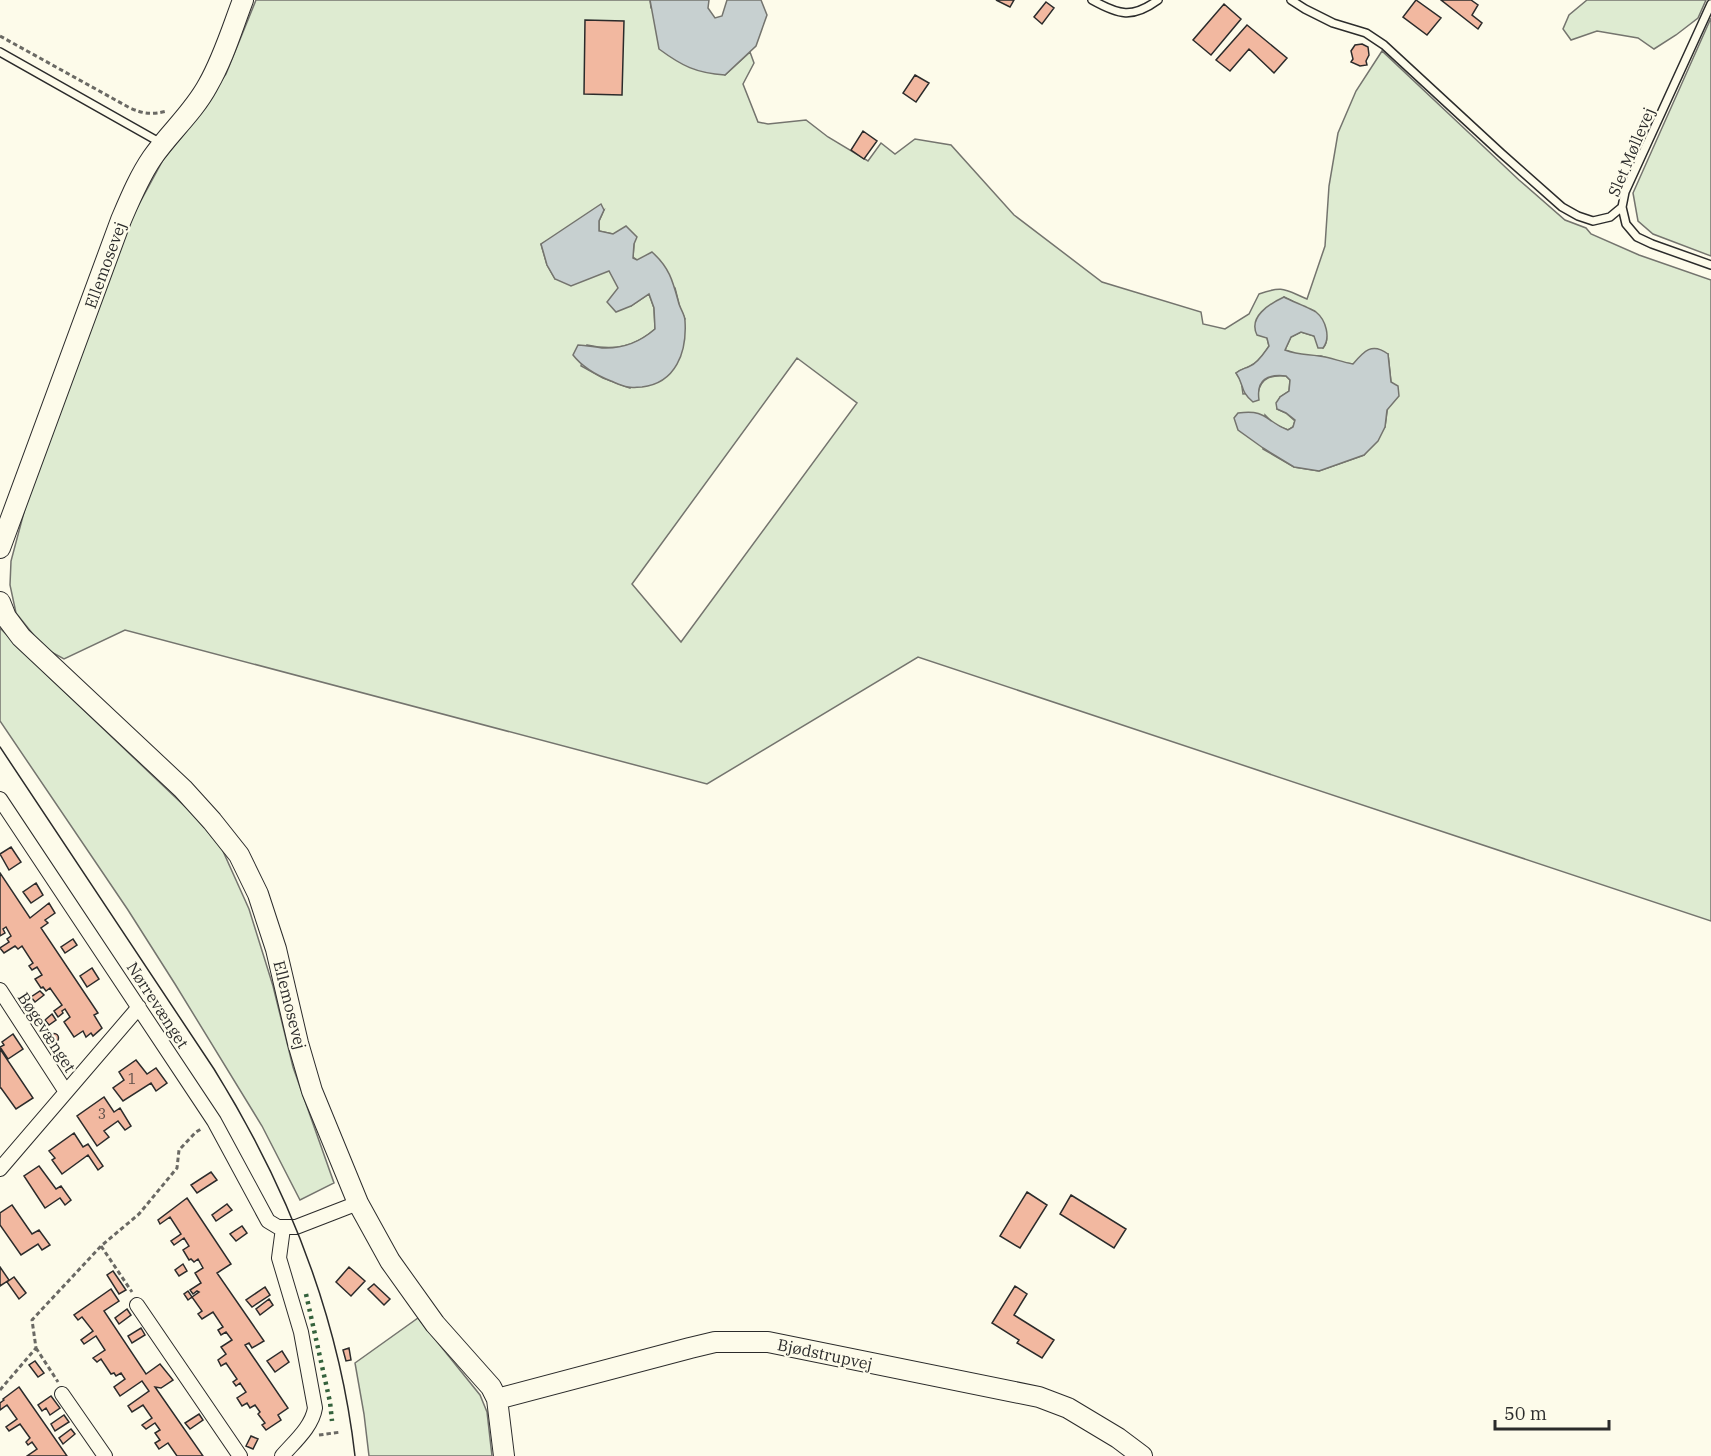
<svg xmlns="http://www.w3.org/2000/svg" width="1711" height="1456" font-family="'IBM Plex Serif',serif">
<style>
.green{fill:#deebd1;stroke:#74746e;stroke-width:1.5;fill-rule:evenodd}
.water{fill:#c7d0d0;stroke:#74746e;stroke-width:1.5}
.building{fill:#f2b8a0;stroke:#2b2b2b;stroke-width:1.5}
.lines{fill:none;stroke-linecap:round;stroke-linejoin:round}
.lane-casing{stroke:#2b2b2b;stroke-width:10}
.street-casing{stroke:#2b2b2b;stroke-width:16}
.secondary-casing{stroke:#2b2b2b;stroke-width:22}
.path{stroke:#6a6964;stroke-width:3;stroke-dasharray:4.5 3;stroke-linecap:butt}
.lane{stroke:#fdfbea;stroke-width:7}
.street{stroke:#fdfbea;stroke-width:14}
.secondary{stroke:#fdfbea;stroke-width:20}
.tram{stroke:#2b2b2b;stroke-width:1.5}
.hedge{stroke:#34623c;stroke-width:4.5;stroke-dasharray:3 4.5;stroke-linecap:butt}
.labels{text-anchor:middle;stroke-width:4.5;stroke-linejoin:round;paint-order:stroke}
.number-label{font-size:14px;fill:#5d4e48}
.street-label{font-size:16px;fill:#2b2b2b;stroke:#fdfbea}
</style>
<rect width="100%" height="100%" fill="#fdfbea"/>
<path class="green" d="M256,0h394l1,8 74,67 25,-23 4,11 -11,21 15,38 10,2 38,-4 22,17 40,24 13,-18 14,11 20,-15 36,6 63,70 88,67 99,30 2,12 22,5 24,-15 10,-20c25,-9 26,-4 48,5l18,-53 4,-60 9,-53 18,-42 26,-40 137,129 46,40 21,8 5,6 48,21 72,25v641l-793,-264 -211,127 -582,-154 -61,29 -20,-11 -28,-35 -6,-28 1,-24 16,-60 104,-282 32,-59 21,-26 42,-60zM604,210l-5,11v10l14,3 21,10 -1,13 42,31 5,20 5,11 -55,69 -27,-10 -22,-12 6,-21c27,6 48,2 68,-16l-1,-21 -5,-14 -18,12 -22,-36 -54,9 -8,-14 -6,-21zM1284,297c16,7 54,32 39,51l-9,-12 -13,-4 -10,5 -6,13 16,6h20l18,6 14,2 35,-10 3,28 -6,45 -21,28 -45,16 -25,-4 -31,-18 2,-34 10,10 13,5 5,-3 2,-6 -9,-8 -9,-4 3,-12 9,-6 1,-11 -4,-4c-14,-1 -25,1 -28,17l-15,1 -2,-14 -5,-7c5,-4 9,-4 15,-7 7,-4 14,-13 18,-20l-2,-8zM797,358l60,45 -176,239 -49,-58z
M1587,0h119l-8,18 -22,17 -22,14 -16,-11 -41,-7 -26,9 -8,-11 6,-14z
M1711,18v238l-58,-22 -15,-13 -5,-28z
M0,628l51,51 144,137 27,33 27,60 24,77 20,81 41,116 -34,17 -38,-74 -87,-142 -47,-74 -128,-189z
M418,1318l62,77 7,17 5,44h-123l-5,-42 -9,-51z"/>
<path class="water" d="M650,0h59l-1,8 7,10 7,-2 5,-16h34l6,15 -11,31 -31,29c-29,-2 -43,-9 -66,-26z
M601,204l3,6 -5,11v10l14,3 13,-8 11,11 -3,7 -1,14 4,2 15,-8c18,16 21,30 27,52 2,6 6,11 6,17 2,31 -9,62 -43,66 -5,0 -10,1 -14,0 -6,-1 -12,-4 -17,-6 -15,-6 -28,-13 -38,-26l5,-10c8,0 15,2 24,3 20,1 38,-6 53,-19l-1,-21 -5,-14 -18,12 -15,6 -9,-10 11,-14 -9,-17 -38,15 -16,-7 -8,-14 -6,-21z
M1284,297c5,3 28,12 32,15 10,8 15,26 7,36h-5l-4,-12 -13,-4 -10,5 -6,13c14,5 20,4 34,6 11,1 22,6 34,8 11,-13 19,-22 35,-10l3,28 7,4 1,10 -12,14 -2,17 -7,14 -14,14 -45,16 -25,-4 -31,-19 -25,-18 -4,-12 4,-5c30,-4 26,8 50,17l5,-3 2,-7 -9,-7 -9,-4 -1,-6 4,-6 9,-6 1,-11 -4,-4c-18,-2 -30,3 -27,24l-6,2c-14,-12 -8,-16 -17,-29 5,-4 8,-4 14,-7 8,-3 14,-13 19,-20l-2,-8 -10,-3c-9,-18 12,-31 27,-38z"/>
<path class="building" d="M996,0h18l-4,7z
M1416,0l25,18 -14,17 -24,-18z
M1441,0h30l7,5 -6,10 10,8 -4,6z
M1046,2l8,6 -12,16 -8,-7z
M1224,4l17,15 -30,36 -18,-15z
M585,20l39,1 -2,74 -38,-1z
M1247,25l40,33 -13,15 -25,-24 -19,22 -14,-11z
M1362,44l6,3 1,8 -3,6 1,4 -7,1 -9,-4 2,-3 -2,-8 4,-6z
M915,75l14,8 -13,19 -13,-9z
M863,131l14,10 -13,18 -13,-9z
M11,847l10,15 -12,8 -9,-16z
M0,873l30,45 19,-15 6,10 -10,7 3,3 -7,5 57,85 -4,2 8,13 -9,8 -2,-3 -5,4 -3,-6 -9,6 -10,-15 6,-5 -5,-8 -3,2 1,2 -5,4 -4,-6 8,-6 -12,-17 -4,3 -3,-4 -2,1 -6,-9 7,-4 -5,-8 -5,3 -3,-4 4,-3 -11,-17 -4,3 -3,-3 -11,7 -4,-5 9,-6 -2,-3 4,-3 -5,-9 -3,2 2,4 -5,3z
M36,883l7,12 -12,8 -8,-11z
M73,939l4,6 -12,8 -4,-6z
M92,968l7,11 -12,8 -7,-11z
M40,991l4,4 -9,7 -4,-5z
M52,1014l4,6 -7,5 -4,-5z
M49.5 1038a4.5 4.5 0 1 1 9 0a4.5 4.5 0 1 1-9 0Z
M13,1034l10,15 -15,10 -8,-12 4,-2 -2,-3z
M0,1049l33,49 -17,11 -15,-21h-1z
M136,1060l11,14 9,-6 11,15 -11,8 -5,-8 -28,18 -10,-13 11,-8 -5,-8z
M104,1097l10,15 6,-4 11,18 -6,4 -7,-9 -14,10 5,6 -12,9 -20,-30z
M74,1133l9,14 5,-3 15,22 -5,4 -10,-15 -26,19 -10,-14 3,-2 -6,-7z
M39,1166l17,23 5,-3 10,14 -6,5 -5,-7 -15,10 -21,-32z
M211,1172l6,8 -20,13 -6,-8z
M1027,1192l20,13 -27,43 -20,-12z
M1071,1195l55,34 -12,19 -54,-34z
M187,1198l44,66 -14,9 47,68 -12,7 -3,-5 -4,2 43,63 -10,7 3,5 -15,10 -4,-5 3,-2 -7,-9 2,-2 -5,-7 -5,3 -3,-5 -5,3 -5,-8 9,-6 -6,-9 -4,3 -3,-4 4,-3 -11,-16 -5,3 -3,-6 8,-6 -5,-7 11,-7 -6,-8 -5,3 -3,-5 5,-3 -10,-15 -11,7 -4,-5 4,-3 -10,-14 -4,3 -4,-6 4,-3 4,6 7,-5 -2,-1 -4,3 -3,-4 11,-7 -6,-10 8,-5 -5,-9 -4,3 -3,-3 -2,1 -6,-10 6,-4 -5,-8 -10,7 -3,-4 10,-7 -11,-17 -10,7 -2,-4z
M227,1204l5,6 -16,11 -4,-6z
M12,1205l20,29 7,-4 11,15 -8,5 -4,-6 -17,11 -21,-30v-12z
M242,1226l5,7 -11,8 -6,-7z
M183,1264l4,7 -8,5 -4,-6z
M0,1267l9,13 -9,6z
M349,1267l16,14 -14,15 -15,-14z
M113,1271l13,19 -7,4 -12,-19z
M14,1277l12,16 -7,6 -12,-17z
M374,1284l16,15 -6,6 -16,-16z
M1015,1286l12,8 -13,21 40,25 -12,18 -25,-15 2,-3 -27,-17z
M265,1287l5,8 -18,12 -6,-7z
M111,1289l8,12 -15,10 42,63 14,-10 13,16 -12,8 -6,-1 48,69h-26l-9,-13 -9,6 -4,-6 5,-3 -5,-7 5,-3 -5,-7 -9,6 -4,-4 10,-7 -9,-13 -11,7 -4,-6 21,-15 -7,-10 -22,15 -6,-9 11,-8 -4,-6 -5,3 -2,-3 -3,1 -10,-15 -4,3 -4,-4 12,-8 -9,-14 -12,8 -3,-4 12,-9 -11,-14 -4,3 -4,-5z
M269,1299l4,6 -13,10 -4,-6z
M127,1309l4,6 -12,9 -4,-6z
M141,1328l4,7 -13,8 -4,-7z
M349,1348l2,12 -5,1 -3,-11z
M282,1351l7,11 -14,10 -8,-11z
M35,1361l9,12 -6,4 -9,-12z
M19,1387l48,69h-40l10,-7 -5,-7 -4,3 -2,-3 4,-4 -10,-14 -11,7 -3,-4 11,-8 -10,-14 -7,5v-7l4,-3 -1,-1z
M51,1396l9,12 -10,7 -4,-7 -4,3 -4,-6z
M199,1414l4,6 -13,9 -5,-6z
M64,1415l5,7 -14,9 -4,-7z
M71,1429l4,5 -12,10 -4,-6z
M251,1436l7,3 -5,10 -7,-3z"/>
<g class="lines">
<defs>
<path id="lane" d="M1092,0c27,15 40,19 66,0
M1291,0l14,9 28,14 33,10 18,12 117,108 61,54 16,9 15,5 17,-4 12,-10
M1711,4l-86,188 -3,15 4,17 11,13 15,7 59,21
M0,52l161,91"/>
<path id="street" d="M0,799l214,322 54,100 10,6h18l62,-24
M0,990l66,102
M0,1169l139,-162
M137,1305l103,151
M62,1394l43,62
M282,1456c12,-14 30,-29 33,-48l-14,-76 -22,-74 4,-30"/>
<path id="secondary" d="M0,548l121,-328c9,-21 18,-43 31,-62 17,-25 41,-45 56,-73 15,-26 24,-56 35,-85
M0,602l6,15 15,20 162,152 29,32 27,34 19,39 18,55 22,94 14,48 46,112 32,58 45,63 56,63 6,12 7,57
M497,1399l193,-51 25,-6h53l271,55 29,11 50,30 24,18"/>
</defs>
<use href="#lane" class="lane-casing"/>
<use href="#street" class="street-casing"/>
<use href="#secondary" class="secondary-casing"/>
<path class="path" d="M0,36l130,72c14,6 22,7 37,3
M101,1246l31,46
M36,1348l22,34
M0,1390l36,-42 -4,-28 69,-74 38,-32 38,-46 2,-18 17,-18 5,-3
M319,1435l22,-3"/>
<use href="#lane" class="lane"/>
<use href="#street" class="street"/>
<use href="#secondary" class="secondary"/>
<path class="tram" d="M0,747l214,322c74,119 125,247 141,387"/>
<path class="hedge" d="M306,1294l24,108 2,19"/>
</g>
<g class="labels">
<g class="number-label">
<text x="132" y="1084">1</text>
<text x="102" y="1119">3</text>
</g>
<g class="street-label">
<text transform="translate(1631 152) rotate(-67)" y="6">Slet Møllevej</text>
<text transform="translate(105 265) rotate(-70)" y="6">Ellemosevej</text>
<text transform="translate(158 1005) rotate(57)" y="6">Nørrevænget</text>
<text transform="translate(290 1005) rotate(76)" y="6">Ellemosevej</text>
<text transform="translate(47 1032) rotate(57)" y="6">Bøgevænget</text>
<text transform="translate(825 1354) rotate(12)" y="6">Bjødstrupvej</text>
</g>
</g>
<path d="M1495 1420v9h114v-9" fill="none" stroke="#2b2b2b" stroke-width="3"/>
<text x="1504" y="1420" font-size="18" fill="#2b2b2b" stroke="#fdfbea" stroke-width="4.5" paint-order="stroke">50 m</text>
</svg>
